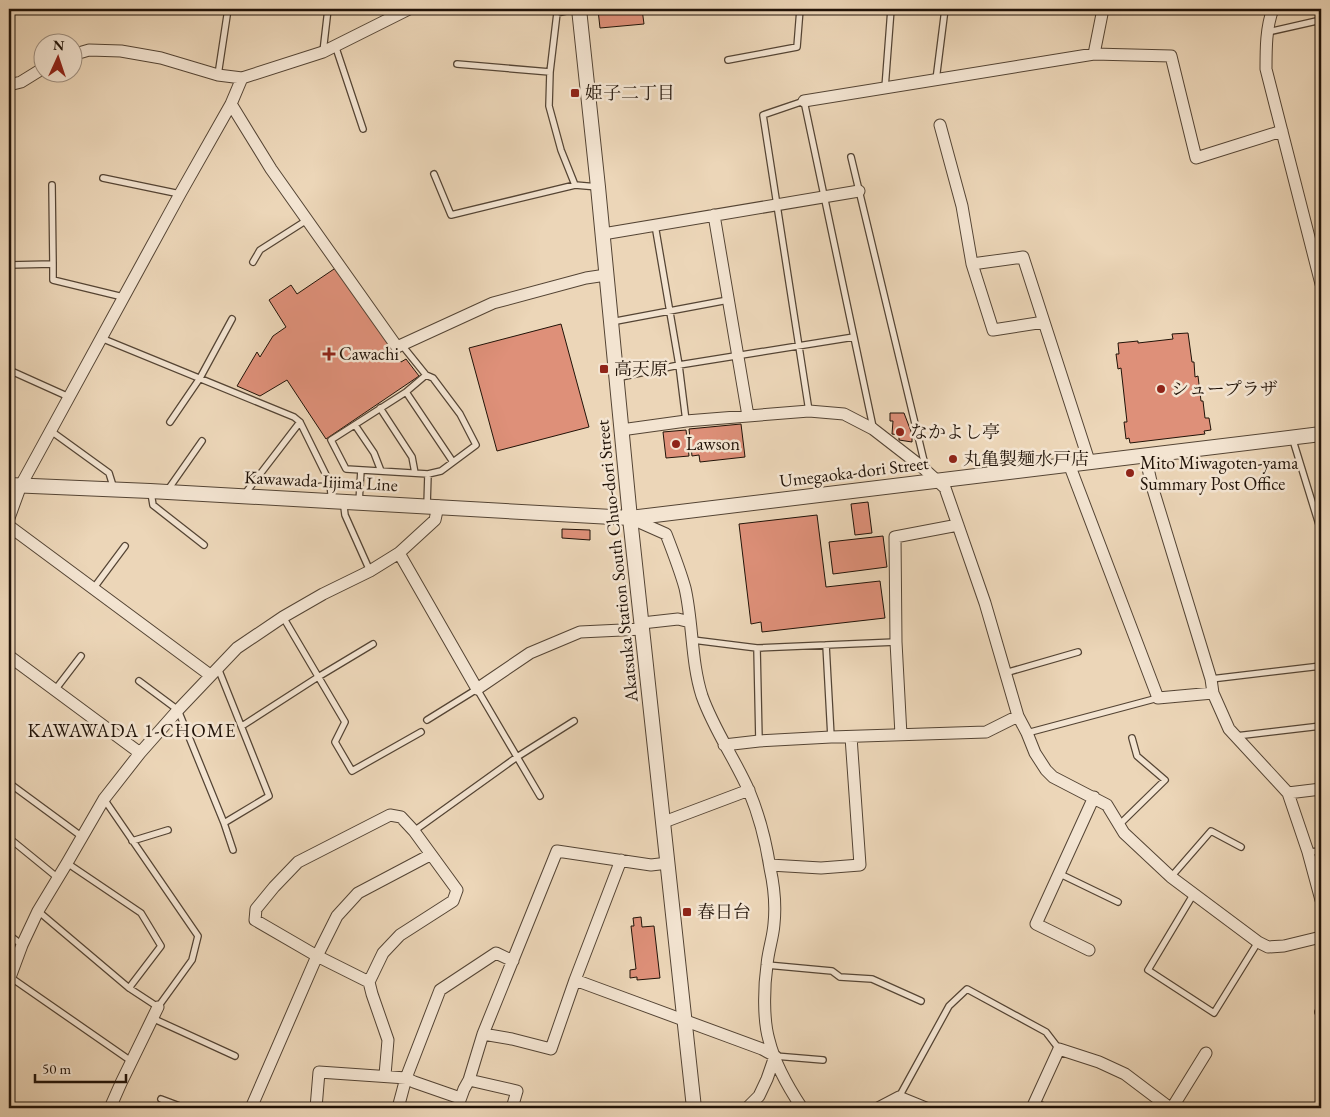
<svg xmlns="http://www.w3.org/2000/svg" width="1330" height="1117" font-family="'EB Garamond','Noto Serif JP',serif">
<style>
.building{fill:#de9079;stroke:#211308}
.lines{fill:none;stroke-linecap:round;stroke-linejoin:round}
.service-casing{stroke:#544434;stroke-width:8}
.minor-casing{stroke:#544434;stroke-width:13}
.tertiary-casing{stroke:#544434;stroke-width:16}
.service{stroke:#f3e4d1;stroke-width:5.5}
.minor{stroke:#f3e4d1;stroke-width:11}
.tertiary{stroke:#f3e4d1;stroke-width:14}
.poi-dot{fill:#8f2418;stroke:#f3e4d1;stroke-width:2}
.labels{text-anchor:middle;stroke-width:5;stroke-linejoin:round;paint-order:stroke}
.poi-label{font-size:18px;fill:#211308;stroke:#f3e4d1;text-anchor:start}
.street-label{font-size:18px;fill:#211308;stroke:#f3e4d1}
.neighbourhood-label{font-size:19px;letter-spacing:1px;fill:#211308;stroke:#f3e4d1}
</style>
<rect width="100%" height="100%" fill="#ecd6b8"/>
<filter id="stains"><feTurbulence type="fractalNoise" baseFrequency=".004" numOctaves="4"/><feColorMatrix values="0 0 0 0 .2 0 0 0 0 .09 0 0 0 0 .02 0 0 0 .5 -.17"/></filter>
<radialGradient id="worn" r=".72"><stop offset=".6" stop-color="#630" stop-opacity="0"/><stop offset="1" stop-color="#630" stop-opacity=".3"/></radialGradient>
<path class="building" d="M609,9h33l2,15 -44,4 -2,-18z
M337,267l64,95 5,-3 13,17 -93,63 -39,-59 -27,16 -23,-10 20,-34 3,5 13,-21 13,-9 -17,-27 22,-15 6,9z
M561,324l28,103 -92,24 -28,-103z
M1188,333l4,29h2l1,15 3,-1 3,25h2l2,17h4l2,12 -7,1 1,3 -75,9 -1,-5 -3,1 -2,-17h3l-6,-54 -3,1 -2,-15h3l-1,-11 20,-2v2l35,-4 -1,-5z
M890,413h14l8,21v8l-13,-2v-5l-7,-1 1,-13h-3z
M741,424l4,33 -45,5 -1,-7 -7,1 -3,-27z
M686,430l3,26 -23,2 -3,-26z
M868,502l4,31 -17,2 -4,-31z
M817,515l9,72 54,-6 5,37 -123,14 -1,-10 -10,2 -12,-100z
M562,529l28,1v10l-28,-2z
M883,536l4,31 -54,7 -4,-32z
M641,917l1,10 12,-1 6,52 -23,2v-3l-7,1v-8l6,-1 -5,-43h3l-1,-8z"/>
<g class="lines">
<defs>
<path id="service" d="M1268,32l53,-12
M335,45l28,84
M323,52l5,-43
M728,60l69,-13 3,-38
M457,64l93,8 7,-59 18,-4
M550,72l-1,34 12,44 14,35 23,2
M218,75l10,-66
M936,80l9,-71
M885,88l6,-79
M851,157l73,304 -2,6
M434,174l17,41 124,-30
M103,178l77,16
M655,225l24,140 7,56
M253,262l7,-12 47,-30
M53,264v16l70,17
M9,265l44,-1 -1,-79
M611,322l117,-22
M101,338l193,79 6,5 30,61 1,11 13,13 1,8 25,56
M401,344l25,31
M9,370l60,27
M426,375l7,3 27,36 16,31 -35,26 -13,3 -82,-5 -15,-29 75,-48z
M616,378l63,-13 175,-28
M406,392l47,70
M380,408l32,49 3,16
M809,411l-46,-296 41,-14 69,326
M170,422l30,-44 32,-59
M355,425l19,28 7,18
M51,431l58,42 5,16
M1292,437l29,94
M167,491l35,-50
M151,493l2,12 51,40
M244,495l56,-73
M359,502l2,-32
M427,506l1,-32
M93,589l32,-43
M283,617l62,105 -10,20 17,29 69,-39
M693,640l64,8 139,-6
M826,645l5,92
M757,648l2,93
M218,668l51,128 -45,27 9,27
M1005,673l73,-21
M1211,679l110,-13
M139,681l39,29 46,113
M55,690l26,-34
M427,720l50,-31 63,107
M242,726l76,-49 55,-33
M1027,733l131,-35
M1236,736l85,-10
M9,783l72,53
M104,799l94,137 -6,24 -34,47 -29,-19
M1119,825l46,-45 -28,-24 -5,-18
M414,831l103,-74 57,-36
M9,838l49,40
M132,841l36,-11
M1308,852l13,-1
M1058,873l60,29
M1171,877l40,-46 30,16
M1193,895l-45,75 66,43 44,-71
M38,911l91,77 32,-42 -20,-33 -74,-50
M9,935l13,10
M767,965l65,6 8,6 32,2 49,22
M10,977l121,84
M1318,1012h3
M152,1018l83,38
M775,1056l48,4
M899,1097l50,-91 18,-17 79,43 13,17
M161,1099l24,9
M1034,1102l14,6"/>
<path id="minor" d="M1273,9c-7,18 -7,40 -7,60l55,215
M1094,54l9,-45
M72,55l17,-5 32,1 40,7 57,17 24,3 81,-26 86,-43
M9,85l12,-3 21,-13
M804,101l290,-47 77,2 25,102 86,-27
M231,104l40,65 126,178 96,-44 93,-25 20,-3
M940,125l22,81 10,58
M714,215l34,201
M603,234l256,-43
M1044,322l-51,8 -21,-66 51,-7 66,204
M621,430l65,-9 123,-10 35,3 29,15 49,38 23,21 40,115 33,113 9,17 8,20 11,17 7,7 54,28 17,28 47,44 87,65 10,5 16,-1 37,-9
M1145,455l7,31 59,193 2,14 16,36 59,64 20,59 13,48
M1069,464l89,234 55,-5
M9,518l12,-33 159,-291 51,-90 11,-26
M630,518l36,16c7,18 14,36 19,54 8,35 6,74 17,108 12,34 33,63 47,95 10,24 17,51 21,77 4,18 6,37 4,56 -1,14 -6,27 -7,41 -3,21 -4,55 2,75 6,25 19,47 33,68
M9,526l201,149
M399,553l78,136 53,-36 50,-21 63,-3
M642,623l36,-4 12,3
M9,656l131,97
M901,735l-5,-93 -1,-105 63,-12
M724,745l35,-4 72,-4 155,-5 32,-16
M1288,793l33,-4
M664,822l85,-32
M770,865l51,3 39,-3 -9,-128
M1089,950l-53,-26 58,-127
M9,980l13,-35 16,-34 29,-48 37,-64 36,-46 38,-43 59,-62 46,-31 40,-23 47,-23 29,-18 36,-33 3,-14
M575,980l187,69 13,7 -8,23 -8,17 -12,12
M369,982l14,-29 17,-18 53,-34 4,-11 -43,-59 -13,-14 -11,-2 -92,47 -24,25 -18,22 -1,11 62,36 52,26 3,12 16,46 -3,35
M483,1034l29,5 39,10 24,-69 46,-120
M469,1080l48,11 -5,17
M110,1108l11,-25 37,-76
M251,1108l66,-152 20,-40 21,-23 72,-38
M316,1108l3,-36 87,6 8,4 46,16
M398,1108l8,-30 34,-88 56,-37 17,8
M457,1108l7,-19 5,-9 14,-46 74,-183 94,14 17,-2
M878,1108l21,-11 27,11
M1032,1108l27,-59 40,13 26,12 45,34
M1172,1108l34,-55"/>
<path id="tertiary" d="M579,9l19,178 32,331 64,590
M9,485l141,6 480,27 691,-84"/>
</defs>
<use href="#service" class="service-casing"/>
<use href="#minor" class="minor-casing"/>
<use href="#tertiary" class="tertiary-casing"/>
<use href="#service" class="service"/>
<use href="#minor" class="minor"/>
<use href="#tertiary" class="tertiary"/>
</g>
<g class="poi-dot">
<rect x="570" y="88" width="10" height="10" rx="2.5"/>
<path d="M326.5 346.5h5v5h5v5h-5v5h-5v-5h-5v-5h5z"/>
<rect x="599" y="364" width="10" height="10" rx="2.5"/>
<circle cx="1161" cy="389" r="5"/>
<circle cx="900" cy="432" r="5"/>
<circle cx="676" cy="444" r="5"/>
<circle cx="953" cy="459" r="5"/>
<circle cx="1130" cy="473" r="5"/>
<rect x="682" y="907" width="10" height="10" rx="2.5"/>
</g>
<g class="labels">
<g class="poi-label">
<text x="585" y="99">姫子二丁目</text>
<text x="339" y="360">Cawachi</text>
<text x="614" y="375">高天原</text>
<text x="1171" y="395">シュープラザ</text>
<text x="910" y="438">なかよし亭</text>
<text x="686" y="450">Lawson</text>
<text x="963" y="465">丸亀製麺水戸店</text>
<text x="1140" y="469">Mito Miwagoten-yama<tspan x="1140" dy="21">Summary Post Office</tspan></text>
<text x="697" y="918">春日台</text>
</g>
<g class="street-label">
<text transform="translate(854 472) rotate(-7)" y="6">Umegaoka-dori Street</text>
<text transform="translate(321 481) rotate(3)" y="6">Kawawada-Iijima Line</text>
<text transform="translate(617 561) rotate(-96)" y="6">Akatsuka Station South Chuo-dori Street</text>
</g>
<g class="neighbourhood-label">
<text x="132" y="737">KAWAWADA 1-CHOME</text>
</g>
</g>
<rect width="1330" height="1117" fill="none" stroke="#ecd6b8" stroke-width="30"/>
<rect x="10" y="10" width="1310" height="1097" fill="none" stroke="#211308" stroke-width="2.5"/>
<rect x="15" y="15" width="1300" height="1087" fill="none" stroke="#211308"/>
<g transform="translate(58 58) rotate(3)"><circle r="24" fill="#f3e4d1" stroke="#9f9081"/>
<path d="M0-4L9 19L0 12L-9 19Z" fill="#8f2418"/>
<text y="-8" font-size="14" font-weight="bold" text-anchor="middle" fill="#211308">N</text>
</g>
<path d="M35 1074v8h91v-8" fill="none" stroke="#211308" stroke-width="2.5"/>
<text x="42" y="1074" font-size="15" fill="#211308" stroke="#f3e4d1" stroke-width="4" paint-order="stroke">50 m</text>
<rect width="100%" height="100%" filter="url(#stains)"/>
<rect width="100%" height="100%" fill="url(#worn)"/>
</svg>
